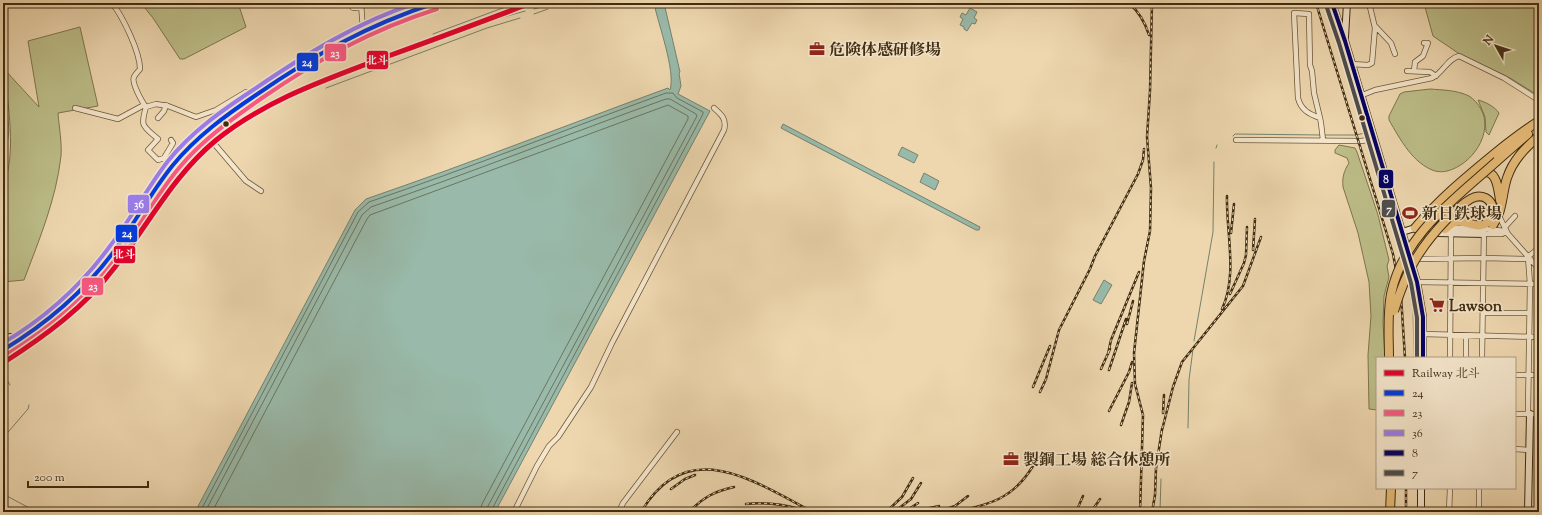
<svg xmlns="http://www.w3.org/2000/svg" width="1542" height="515" font-family="'Sorts Mill Goudy','Noto Serif JP',serif">
<style>
.green{fill:#bcbd88;stroke:#7e754c}
.water{fill:#99baaa;stroke:#75826d}
.lines{fill:none;stroke-linecap:round;stroke-linejoin:round}
.shore{stroke:#6c745e;stroke-width:1}
.stream{stroke:#75826d;stroke-width:1}
.street-casing{stroke:#6c5838;stroke-width:6}
.secondary-casing{stroke:#402d11;stroke-width:8}
.highway-casing{stroke:#402d11;stroke-width:10}
.street{stroke:#f4e5cb;stroke-width:4.5}
.secondary{stroke:#f4e5cb;stroke-width:6}
.highway{stroke:#e7bc78;stroke-width:8}
.rail-casing{stroke:#402d11;stroke-width:2.5}
.rail{stroke:#f4e5cb;stroke-width:1;stroke-dasharray:3;stroke-linecap:butt}
.highway-bridge-casing{stroke:#402d11;stroke-width:10;stroke-linecap:butt}
.highway-bridge{stroke:#e7bc78;stroke-width:8}
.bus-1-casing{stroke:#f4e5cb;stroke-width:7}
.bus-2-casing{stroke:#f4e5cb;stroke-width:7}
.bus-3-casing{stroke:#f4e5cb;stroke-width:7}
.bus-4-casing{stroke:#f4e5cb;stroke-width:7}
.bus-5-casing{stroke:#f4e5cb;stroke-width:7}
.bus-1{stroke:#013adf;stroke-width:4}
.bus-2{stroke:#fa5882;stroke-width:4}
.bus-3{stroke:#9a7dec;stroke-width:4}
.bus-4{stroke:#006;stroke-width:4}
.bus-5{stroke:#4d4d4d;stroke-width:4}
.rail-1-casing{stroke:#f4e5cb;stroke-width:8}
.rail-1{stroke:#e4002b;stroke-width:5}
.bus-dot{fill:#402d11;stroke:#f4e5cb;stroke-width:1.5}
.labels{text-anchor:middle;stroke-width:3;stroke-linejoin:round;paint-order:stroke}
.poi-label{font-size:16px;font-weight:bold;fill:#402d11;stroke:#f4e5cb;text-anchor:start}
.line-badge{stroke:#f4e5cb;stroke-width:1.5}
.badge-label{font-size:11px;text-anchor:middle;font-weight:bold;fill:#fff}
</style>
<rect width="100%" height="100%" fill="#eed7af"/>
<filter id="stains"><feTurbulence type="fractalNoise" baseFrequency=".005" numOctaves="4"/><feColorMatrix values="0 0 0 0 .2 0 0 0 0 .09 0 0 0 0 .02 0 0 0 .5 -.17"/></filter>
<radialGradient id="worn" r=".72"><stop offset=".6" stop-color="#630" stop-opacity="0"/><stop offset="1" stop-color="#630" stop-opacity=".3"/></radialGradient>
<path class="green" d="M141,3h97l8,24 -62,32h-4l-27,-41z
M1406,3h133v93l-29,-18 -52,-25 -25,-17 -8,-29h-20z
M80,27l18,79 -40,7c1,14 4,29 3,43 -5,44 -22,84 -37,124l-21,2v-94c14,-37 5,-81 1,-119l35,38 -11,-66z
M1430,89c12,1 27,1 39,7 5,3 9,8 12,13 13,24 -9,56 -34,62 -3,1 -8,1 -12,0 -22,-7 -35,-32 -46,-51v-4l11,-22 4,-2z
M1478,100c8,2 17,7 21,13l-10,22 -3,-3 -1,-15z
M1339,145l16,3 2,4 21,63 11,45 -2,6 2,11 -5,19 -1,27 2,35h-8v52l-8,-1 -1,-54 3,-39 -2,-34 -11,-49 -15,-46c-1,-10 1,-16 6,-24l-2,-5 -12,-5v-3z"/>
<path class="water" d="M654,3h10l16,69 -1,1 2,13 -3,8 32,17 -215,401h-300l160,-302 11,-11c102,-35 201,-74 302,-111l2,2c6,-19 -12,-66 -16,-87z
M970,8l7,4 -3,6 3,2 -2,4 -3,-1 -5,8 -3,-2v-2l-4,-2 3,-6 -3,-2 2,-4 4,2z
M783,124l197,103 -1,3h-3l-195,-102z
M902,147l16,8 -4,8 -16,-8z
M924,173l15,8 -4,9 -15,-8z
M1104,280l8,5 -11,19 -8,-4z"/>
<g class="lines">
<path class="shore" d="M200,512l158,-300 11,-10c100,-34 198,-73 297,-109h7l4,5 26,14v2l-211,395v3
M205,512l157,-297 9,-8c99,-34 197,-73 295,-108h4l26,15 1,2 -209,390 -2,6
M212,512l155,-293 3,-4 298,-110 20,11v3l-206,385 -2,8"/>
<path class="stream" d="M1324,3l43,135
M534,9l20,-6
M534,14l14,-5
M433,34l83,-31
M3,70l6,60 -6,48
M326,88l161,-60 33,-10
M1324,135h32l9,-2
M1233,136l2,-2 86,1
M220,141l31,-23 39,-22 210,-78 25,-7
M1369,143l33,110
M1216,148l1,-3
M1408,282l5,27 1,49
M1194,341l19,-109 1,-70
M3,373l7,12
M1188,428l1,-48 4,-31
M3,438l25,-29 1,-4
M3,494l34,18
M1160,512l1,-33"/>
<defs>
<path id="street" d="M112,3c11,14 28,49 28,66 -2,3 -5,5 -6,8 -3,5 8,25 12,30l10,-3 12,2 28,11 20,-7 30,-18 9,3
M349,3l4,5 9,-1
M361,3l2,27
M1375,26l16,17 4,11
M1351,64l17,1 4,-2 3,-35 -5,-21
M1407,71l23,1 6,4
M1414,71l1,-9 8,-6 5,-13h-4
M1360,96l15,-6 57,-12c11,-5 15,-19 27,-22l45,22 33,21v4
M146,107c-6,20 -3,19 12,32l-10,11 10,10 6,-2 10,6
M75,108l43,11 26,-14
M158,118l6,-7 2,-6
M1320,118l-6,-25 -2,-22 -2,-6 -1,-51 -15,-1 4,85c3,12 11,16 22,20l1,5 2,17
M205,133l41,48 15,10
M1236,140l125,1 13,-2
M164,158l9,-15 -2,-3
M1499,216l9,18 31,35
M1505,227l10,-11
M1484,234h18l4,-3
M1528,257l2,27 -2,127 2,3
M1414,259l69,-1 42,1 14,-11
M1417,282l122,2
M1483,313h46
M1423,334l116,3
M1466,336v22
M1450,358l1,-127
M1482,358l2,-129 22,2
M1515,375h24
M1515,414h24
M1515,449l14,1
M514,512l23,-46 12,-20 9,-9 33,-50 21,-44 112,-213c3,-11 -3,-16 -10,-22
M619,512l4,-9 54,-71
M1449,512l1,-24
M1479,512v-24"/>
<path id="secondary" d="M1332,3l13,38 72,241 6,35v41
M1345,37l2,-34
M3,109l1,29 -1,12
M1402,232l13,-4 69,1
M1438,233l46,1
M3,338l8,-1 6,4
M1421,512v-24
M1528,512l2,-98"/>
<path id="highway" d="M1497,161l31,-27
M1480,173c17,-6 18,16 20,27
M1493,225c10,-14 9,-32 14,-47 6,-18 18,-30 32,-42
M1415,228c23,-28 51,-51 79,-74 15,-12 29,-23 45,-33
M1445,229c3,-2 6,-6 10,-7 11,-3 22,9 33,0 12,-10 2,-29 -13,-25 -10,3 -19,14 -27,21
M3,350c44,-25 82,-60 112,-100 20,-28 37,-58 58,-85 23,-28 53,-50 83,-70 59,-41 110,-71 179,-92
M1390,512l1,-24"/>
</defs>
<use href="#street" class="street-casing"/>
<use href="#secondary" class="secondary-casing"/>
<use href="#highway" class="highway-casing"/>
<use href="#street" class="street"/>
<use href="#secondary" class="secondary"/>
<use href="#highway" class="highway"/>
<defs>
<path id="rail" d="M1129,3c10,9 16,19 20,32
M1316,3l77,251 8,42 4,62
M1231,233l3,-29
M1253,250l2,-31
M1230,294l14,-31 2,-8 1,-28
M1222,309c16,-34 4,-77 5,-113
M1127,324l6,-23
M1108,354l3,-14 28,-68
M1101,369l9,-20
M1109,370l17,-51
M1033,387l17,-41
M1040,392l6,-13 13,-49 31,-61 5,-13 43,-82 5,-14 1,-11
M1109,411l20,-39 3,-10
M1163,413l1,-18
M1121,425l8,-23 3,-19
M1161,434l12,-47 9,-25 61,-76 18,-49
M671,489l14,-10 10,-4
M746,504c19,-2 35,0 53,5
M906,511l12,-8
M641,512c46,-78 112,-31 172,0
M689,512c13,-14 26,-21 45,-25
M886,512l16,-15 11,-19
M894,512l17,-13 10,-16
M912,512l27,-6
M937,512l18,-6 13,-10
M954,512c35,-7 59,-13 79,-46
M1076,512l7,-16
M1091,512l9,-13
M1140,512l3,-97 -8,-31 -1,-31 10,-92 6,-30 1,-43 -4,-51 3,-46 2,-88
M1152,512l3,-17 1,-27 6,-39
M1406,512v-24"/>
</defs>
<use href="#rail" class="rail-casing"/>
<use href="#rail" class="rail"/>
<defs>
<path id="highway-bridge" d="M1394,311c12,-40 25,-63 54,-93
M1389,358c0,-21 -2,-43 2,-64 12,-59 64,-95 106,-133"/>
</defs>
<use href="#highway-bridge" class="highway-bridge-casing"/>
<use href="#highway-bridge" class="highway-bridge"/>
<defs>
<path id="bus-1" d="M3,350c43,-26 82,-59 112,-100 20,-27 36,-58 58,-85 23,-28 53,-50 83,-70 58,-40 112,-70 179,-92"/>
<path id="bus-2" d="M6,355c44,-27 84,-60 114,-102 21,-28 37,-59 59,-85 23,-28 53,-49 83,-70 57,-39 109,-68 175,-89"/>
<path id="bus-3" d="M3,343c42,-25 78,-57 107,-97 21,-27 37,-58 58,-85 24,-30 56,-52 88,-73 50,-34 102,-66 160,-85"/>
<path id="bus-4" d="M1332,3l13,38 72,241 6,35v41"/>
<path id="bus-5" d="M1326,5l13,38 72,240 6,35v40"/>
</defs>
<use href="#bus-1" class="bus-1-casing"/>
<use href="#bus-2" class="bus-2-casing"/>
<use href="#bus-3" class="bus-3-casing"/>
<use href="#bus-4" class="bus-4-casing"/>
<use href="#bus-5" class="bus-5-casing"/>
<use href="#bus-1" class="bus-1"/>
<use href="#bus-2" class="bus-2"/>
<use href="#bus-3" class="bus-3"/>
<use href="#bus-4" class="bus-4"/>
<use href="#bus-5" class="bus-5"/>
<defs>
<path id="rail-1" d="M3,363c42,-27 82,-56 112,-96 34,-43 57,-90 100,-126 49,-40 107,-60 165,-82 50,-18 101,-37 151,-56"/>
</defs>
<use href="#rail-1" class="rail-1-casing"/>
<use href="#rail-1" class="rail-1"/>
</g>
<defs>
<symbol id="office-bare" viewBox="-9 -9 18 18"><path d="M-6-3h4V-5.5h4V-3h4V5H-6ZM-1-4.5V-3h2v-1.5ZM-6 0V1H6V0Z" fill="#8f2418" stroke="#f4e5cb" stroke-width="2.5" paint-order="stroke"/></symbol>
<symbol id="stadium-bare" viewBox="-9 -9 18 18"><path d="M0-5a6.5 5 0 1 0 0 10a6.5 5 0 1 0 0-10ZM-3.5-1.8h7v3.6h-7Z" fill="#8f2418" stroke="#f4e5cb" stroke-width="2.5" paint-order="stroke"/></symbol>
<symbol id="supermarket-bare" viewBox="-9 -9 18 18"><path d="M-6-5.5h2.5l.6 2H6L4.5 2H-2.5L-4.4-4H-6ZM-1.5 3.2a1.3 1.3 0 1 0 .1 0ZM3 3.2a1.3 1.3 0 1 0 .1 0Z" fill="#8f2418" stroke="#f4e5cb" stroke-width="2.5" paint-order="stroke"/></symbol>
</defs>
<g fill-rule="evenodd">
<use href="#office-bare" x="806" y="38" width="22" height="22"/>
<use href="#stadium-bare" x="1399" y="202" width="22" height="22"/>
<use href="#supermarket-bare" x="1426" y="294" width="22" height="22"/>
<use href="#office-bare" x="1000" y="448" width="22" height="22"/>
</g>
<g class="bus-dot">
<circle cx="1362" cy="118" r="3.5"/>
<circle cx="226" cy="124" r="3.5"/>
</g>
<g class="labels">
<g class="poi-label">
<text x="829" y="55">危険体感研修場</text>
<text x="1422" y="219">新日鉄球場</text>
<text x="1449" y="311">Lawson</text>
<text x="1023" y="465">製鋼工場 総合休憩所</text>
</g>
</g>
<g class="line-badge">
<rect x="324" y="43" width="23" height="19" rx="4" fill="#fa5882"/>
<rect x="366" y="50" width="23" height="20" rx="4" fill="#e4002b"/>
<rect x="296" y="52" width="23" height="20" rx="4" fill="#013adf"/>
<rect x="1378" y="169" width="16" height="20" rx="4" fill="#006"/>
<rect x="127" y="194" width="23" height="20" rx="4" fill="#9a7dec"/>
<rect x="1381" y="199" width="15" height="19" rx="4" fill="#4d4d4d"/>
<rect x="115" y="224" width="23" height="19" rx="4" fill="#013adf"/>
<rect x="113" y="245" width="23" height="19" rx="4" fill="#e4002b"/>
<rect x="81" y="277" width="23" height="19" rx="4" fill="#fa5882"/>
</g>
<g class="badge-label">
<text x="335" y="57">23</text>
<text x="377" y="64">北斗</text>
<text x="307" y="66">24</text>
<text x="1386" y="183">8</text>
<text x="139" y="208">36</text>
<text x="1389" y="213">7</text>
<text x="127" y="237">24</text>
<text x="124" y="258">北斗</text>
<text x="93" y="290">23</text>
</g>
<rect width="1542" height="515" fill="none" stroke="#eed7af" stroke-width="16"/>
<rect x="4" y="4" width="1534" height="507" fill="none" stroke="#402d11" stroke-width="2"/>
<rect x="8" y="8" width="1526" height="499" fill="none" stroke="#402d11"/>
<rect x="1376" y="357" width="140" height="132" fill="#f4e5cb" stroke="#ac9b81"/>
<rect x="1384" y="370" width="20" height="6" fill="#e4002b" stroke="#ac9b81"/>
<text x="1412" y="377" font-size="12" fill="#402d11">Railway 北斗</text>
<rect x="1384" y="390" width="20" height="6" fill="#013adf" stroke="#ac9b81"/>
<text x="1412" y="397" font-size="12" fill="#402d11">24</text>
<rect x="1384" y="410" width="20" height="6" fill="#fa5882" stroke="#ac9b81"/>
<text x="1412" y="417" font-size="12" fill="#402d11">23</text>
<rect x="1384" y="430" width="20" height="6" fill="#9a7dec" stroke="#ac9b81"/>
<text x="1412" y="437" font-size="12" fill="#402d11">36</text>
<rect x="1384" y="450" width="20" height="6" fill="#000066" stroke="#ac9b81"/>
<text x="1412" y="457" font-size="12" fill="#402d11">8</text>
<rect x="1384" y="470" width="20" height="6" fill="#4d4d4d" stroke="#ac9b81"/>
<text x="1412" y="477" font-size="12" fill="#402d11">7</text>
<g transform="translate(1496 46) rotate(309)" stroke="#f4e5cb" stroke-width="3" paint-order="stroke">
<path d="M0-3L7 15L0 10L-7 15Z" fill="#402d11"/>
<text y="-6" font-size="11" font-weight="bold" text-anchor="middle" fill="#402d11">N</text>
</g>
<path d="M28 481v6h120v-6" fill="none" stroke="#402d11" stroke-width="2"/>
<text x="34" y="481" font-size="12" fill="#402d11" stroke="#f4e5cb" stroke-width="3" paint-order="stroke">200 m</text>
<rect width="100%" height="100%" filter="url(#stains)"/>
<rect width="100%" height="100%" fill="url(#worn)"/>
</svg>
